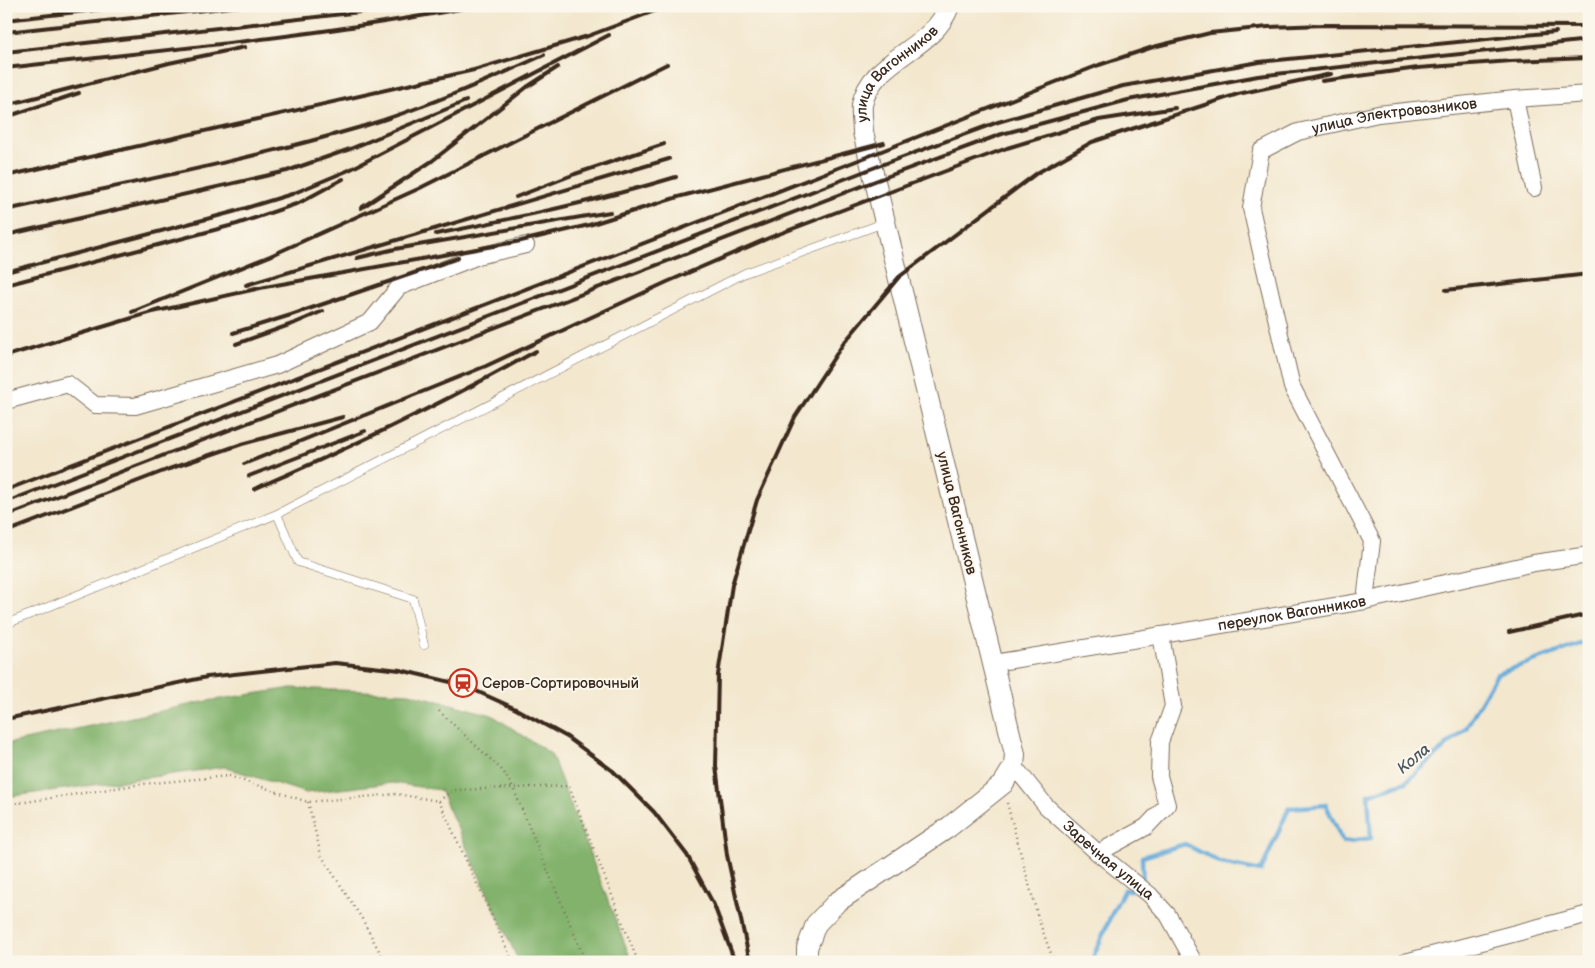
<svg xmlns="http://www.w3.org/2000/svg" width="1595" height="968" font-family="'Balsamiq Sans',sans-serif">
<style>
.forest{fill:#82b26c;stroke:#5e6e45}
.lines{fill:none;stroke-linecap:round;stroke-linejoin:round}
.stream{stroke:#64aada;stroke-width:4.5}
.service-casing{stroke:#7b6c5c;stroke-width:9}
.minor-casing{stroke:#7b6c5c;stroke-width:18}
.tertiary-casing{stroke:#7b6c5c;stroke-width:22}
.path{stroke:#7b6c5c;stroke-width:2.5;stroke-dasharray:1 4;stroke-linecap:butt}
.service{stroke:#fff;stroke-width:8}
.minor{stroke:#fff;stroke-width:16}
.tertiary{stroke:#fff;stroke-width:20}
.rail{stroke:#3b2a1e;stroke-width:4}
.labels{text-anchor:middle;stroke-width:4;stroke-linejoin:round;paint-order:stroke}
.street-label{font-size:15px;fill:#3b2a1e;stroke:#fbf7ec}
.poi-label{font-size:15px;fill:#3b2a1e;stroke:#fbf7ec;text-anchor:start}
.water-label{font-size:16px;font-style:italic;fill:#495760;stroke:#fbf7ec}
</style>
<rect width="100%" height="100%" fill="#fbf7ec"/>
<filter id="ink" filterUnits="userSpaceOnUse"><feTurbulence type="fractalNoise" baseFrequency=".02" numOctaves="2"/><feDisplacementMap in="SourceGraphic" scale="10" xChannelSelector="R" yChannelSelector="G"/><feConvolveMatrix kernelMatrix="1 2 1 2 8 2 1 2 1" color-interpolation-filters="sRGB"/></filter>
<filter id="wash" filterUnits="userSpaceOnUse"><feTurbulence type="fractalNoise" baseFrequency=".0096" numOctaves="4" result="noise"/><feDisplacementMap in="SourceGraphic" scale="20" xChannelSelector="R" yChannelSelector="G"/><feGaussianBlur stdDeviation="1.12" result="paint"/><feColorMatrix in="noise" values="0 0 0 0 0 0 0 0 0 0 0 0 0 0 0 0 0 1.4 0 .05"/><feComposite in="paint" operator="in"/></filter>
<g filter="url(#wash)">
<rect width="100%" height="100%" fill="#f3e7ce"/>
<path class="forest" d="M292,688l117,5 83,22 59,39 81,208h-113l-79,-172 -48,-7 -86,10 -82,-26 -218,30v-53l201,-43z"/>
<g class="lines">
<path class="stream" d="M1143,882l-1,-25 43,-13 36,19 40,8 28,-63 37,-3 17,37 28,-4 -3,-43 38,-13 60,-54 31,-54 92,-33
M1091,962l23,-53 10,-19h11"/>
</g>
</g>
<g filter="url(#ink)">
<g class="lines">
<defs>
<path id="service" d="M277,514l21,48 115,37 11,46
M6,624l271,-110 468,-241 139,-50"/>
<g id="minor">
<path d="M1515,99l19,89"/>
<path d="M6,401l62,-17 27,21 40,1 142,-41 93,-43 29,-35 79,-31 48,-11"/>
<path id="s1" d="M1365,601l7,-60 -80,-154 -41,-179 10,-57 37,-19 80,-18 137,-15 74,-5"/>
<path id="s2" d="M994,663l371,-62 169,-38 55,-8"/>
<path id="s3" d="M1014,766l32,40 52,47 52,42 18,20 26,47"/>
<path d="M1098,853l48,-26 21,-22 -8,-29 1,-34 13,-36 -12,-71"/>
<path d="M1405,962l184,-48"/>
</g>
<g id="tertiary">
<path id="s4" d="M807,962v-14l9,-24 21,-22 112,-75 54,-43 11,-18 1,-12 -152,-622c0,-8 -2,-19 -1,-27 9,-47 72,-55 87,-99"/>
</g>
</defs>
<use href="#service" class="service-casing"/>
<use href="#minor" class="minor-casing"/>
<use href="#tertiary" class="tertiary-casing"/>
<path class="path" d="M439,711l64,60 10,17 73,174
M439,801l74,161
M308,802l13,53 40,62 24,45
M1007,803l32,118 15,41
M6,805l136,-21 87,-8 79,26 88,-8 43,7 14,-11 116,-4 69,176"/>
<use href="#service" class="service"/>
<use href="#minor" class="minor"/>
<use href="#tertiary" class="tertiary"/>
<path class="rail" d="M6,20l125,-14
M6,32l235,-26
M6,52l407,-46
M6,68c157,-18 315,-32 470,-62
M1322,81l96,-13 93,-7 78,-3
M6,105l163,-42 76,-16
M6,117l73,-24
M6,176l468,-106 114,-34 80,-30
M516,197l59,-23 89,-30
M361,208l71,-47 95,-74 31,-20
M6,210c119,-26 238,-49 355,-83 63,-19 123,-45 183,-72
M436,234c80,-16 161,-33 240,-57
M6,235l281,-64 63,-22 116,-48
M357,258l38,-9 215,-37
M6,272l227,-60 59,-18 57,-24 260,-135
M6,285l231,-61 62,-21 44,-24
M246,285l423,-126
M1446,290l143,-16
M132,312l138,-56 148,-67 249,-125
M153,312l112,-25 256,-46 68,-16 89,-28 206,-54
M233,333l58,-18 167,-57
M236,344l59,-21 28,-12
M6,356l153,-46
M244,464l242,-98 181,-84 104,-45 108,-41 128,-48 92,-28 76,-12
M249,476l116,-45
M254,489c96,-41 191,-87 282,-138
M6,490l863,-334 230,-91 54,-18 57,-14 58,-6 56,-2 265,1
M6,502l867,-334 125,-46 125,-36 136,-24 297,-30
M6,516l869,-335 127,-47 126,-34 130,-24 331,-36
M6,532l163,-63 73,-25 101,-27
M1509,632l80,-18
M6,719l201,-42 128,-14 65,7 63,15 53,24 51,28 46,34 41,41 33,43 27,50 21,57
M750,962l-23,-107 -11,-89 2,-91 14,-90 25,-85 38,-83 48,-73 56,-67 138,-104 55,-31 146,-48 93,-20"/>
</g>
</g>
<defs>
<symbol id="station-ring" viewBox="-11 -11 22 22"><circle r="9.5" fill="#fbf7ec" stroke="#c8321e" stroke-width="1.5"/><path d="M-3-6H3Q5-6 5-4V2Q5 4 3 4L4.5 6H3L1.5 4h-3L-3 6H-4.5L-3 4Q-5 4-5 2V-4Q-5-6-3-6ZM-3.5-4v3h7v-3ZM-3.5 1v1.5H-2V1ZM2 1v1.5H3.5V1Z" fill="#c8321e"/></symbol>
</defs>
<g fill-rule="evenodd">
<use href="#station-ring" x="447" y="667" width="32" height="32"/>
</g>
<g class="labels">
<g class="street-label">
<text dy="5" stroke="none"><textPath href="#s4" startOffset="1020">улица Вагонников</textPath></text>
<text dy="5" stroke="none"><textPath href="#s1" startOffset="615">улица Электровозников</textPath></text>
<text transform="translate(957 513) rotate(76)" y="5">улица Вагонников</text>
<text dy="5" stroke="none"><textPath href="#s2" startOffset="302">переулок Вагонников</textPath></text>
<text dy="5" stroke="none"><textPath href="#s3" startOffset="134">Заречная улица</textPath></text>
</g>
<g class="poi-label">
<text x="482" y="688">Серов-Сортировочный</text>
</g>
<g class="water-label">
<text transform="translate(1413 758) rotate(-40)" y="6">Кола</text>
</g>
</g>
<rect width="1595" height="968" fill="none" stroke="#fbf7ec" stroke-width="25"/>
</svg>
